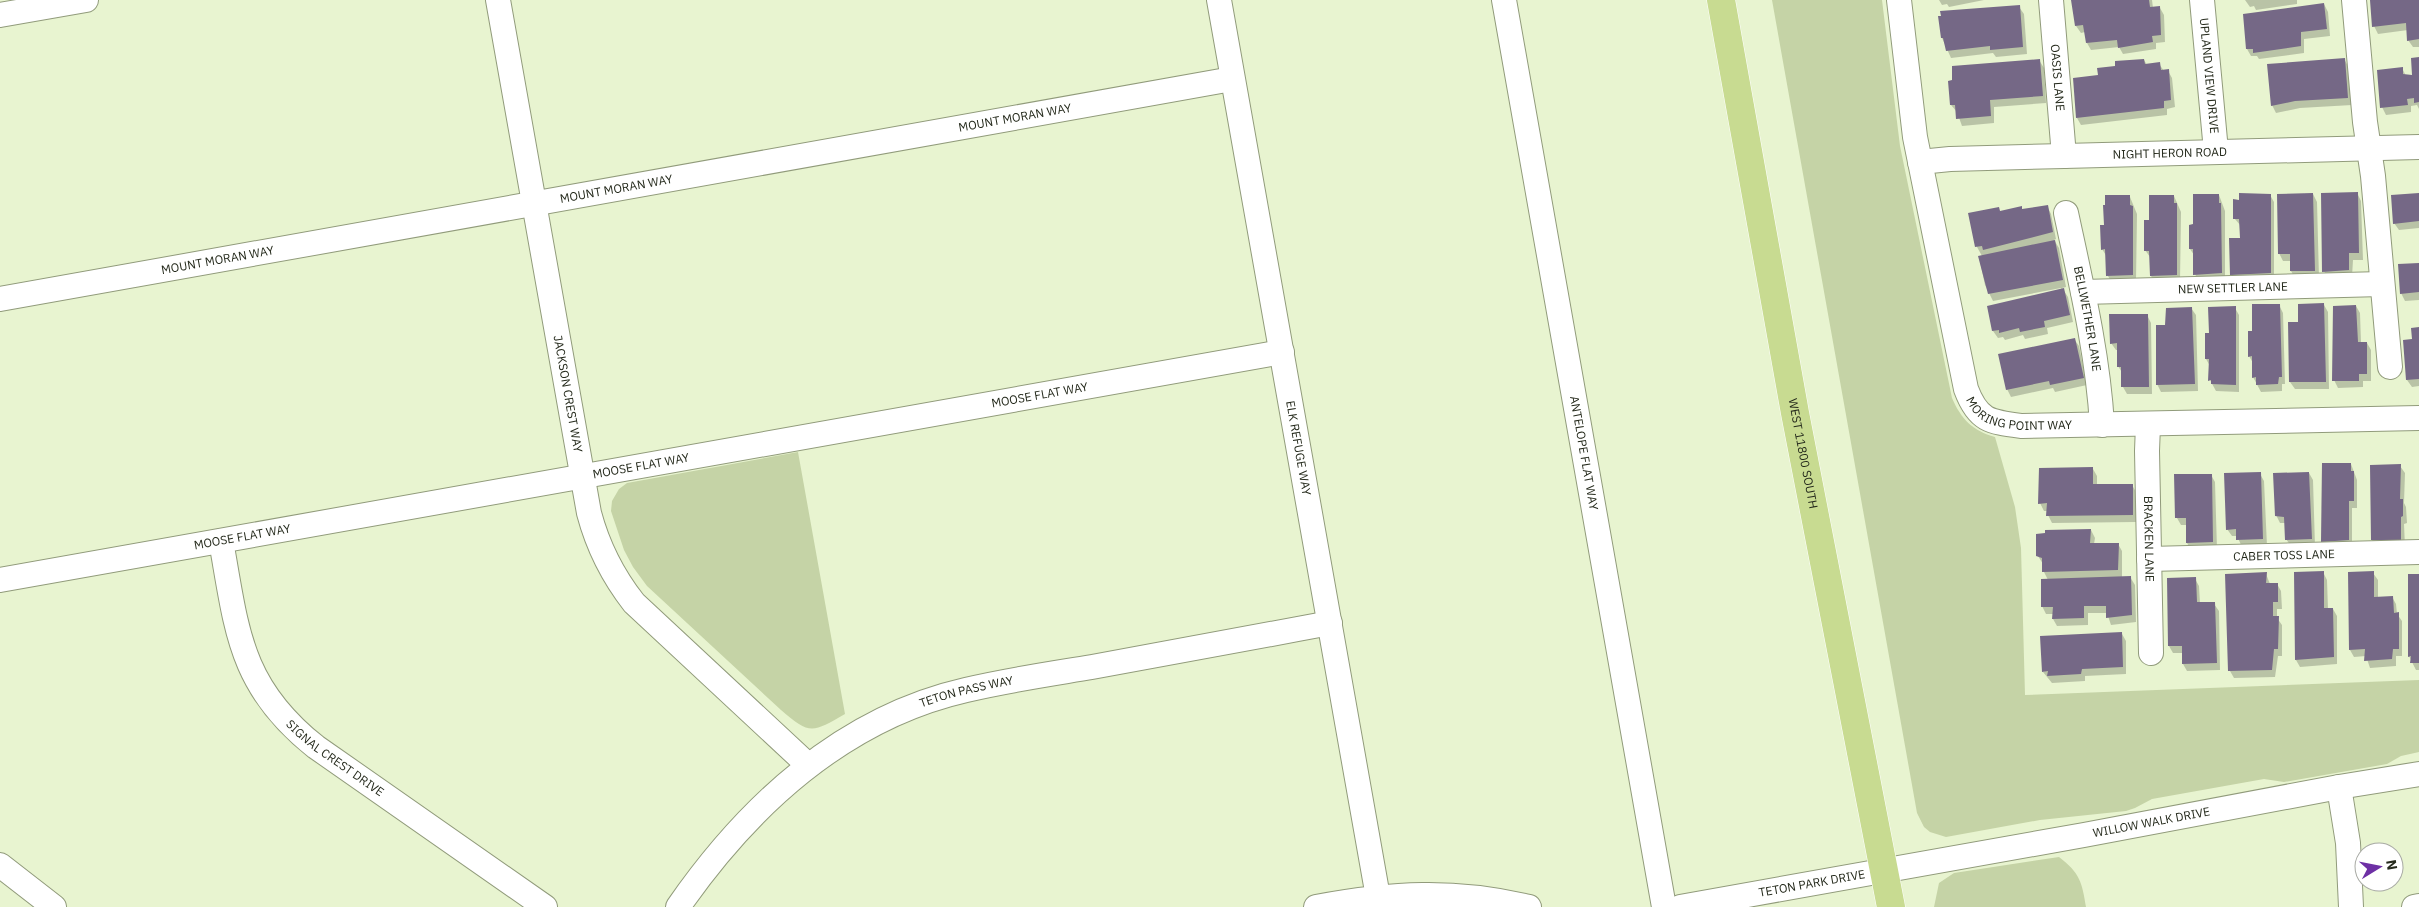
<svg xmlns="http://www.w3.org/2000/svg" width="2419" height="907" font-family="'IBM Plex Sans',sans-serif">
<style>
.green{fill:#c5d3a6}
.shadow{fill:#0003}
.building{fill:#756886}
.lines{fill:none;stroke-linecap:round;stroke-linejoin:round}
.minor-casing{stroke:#919b7b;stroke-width:26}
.major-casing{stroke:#fff;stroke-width:29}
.minor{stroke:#fff;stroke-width:24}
.major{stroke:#c8db91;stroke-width:28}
.labels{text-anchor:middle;stroke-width:5;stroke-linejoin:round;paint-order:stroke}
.street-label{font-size:12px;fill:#252a1c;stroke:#fff}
</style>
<rect width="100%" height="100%" fill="#e8f4d0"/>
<path class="green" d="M1772,0h110l18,146 52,252c9,21 21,33 43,39l20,70 6,41 4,147 394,-15v72l-18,4 -14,8 -103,18 -20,-3 -112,20 -17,9 -9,3 -86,9 -94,17 -16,-5 -6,-5 -7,-14z
M798,452l47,262c-33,19 -35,21 -64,-4l-134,-124 -14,-19 -9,-17 -13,-39 1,-10 7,-12 8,-6z
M2059,857c21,16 23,25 27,50h-152l5,-24 15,-10z"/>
<path class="shadow" d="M1939,0h45l-35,7 -2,-3 -5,1z
M2084,0h68l1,8h7l4,7 1,27 -9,1v6l-33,5 -4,-7 -28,3 -4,-7 -2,-11 -4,1 -5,-7z
M2245,0h52v4l-41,6 -2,-4 -4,1z
M2371,0h48v47h-6l-5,-7v-10l-30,4 -4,-8z
M2324,4l4,8 2,24 -26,3v14l-45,6 -2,-3h-6l-4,-7 -3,-33z
M2019,7l5,7 3,40 -31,3 -3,-4 -42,5 -9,-20z
M2419,58v51l-2,-4 -6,1v6l-25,3 -4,-8 20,-39 4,8 7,1z
M2344,59l4,7 4,39 -52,3 -24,5 -4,-8z
M2039,60l5,8 2,35 -52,4v16l-32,3 -5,-14 -6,-7 -2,-23z
M2144,60l3,5 12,-1 5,7h4l4,7 3,29 -8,2v6l-86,10 -4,-7 22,-42 17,-8z
M2357,193l4,8 2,59h-10l-1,17 -24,2 -4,-8z
M2313,194l4,8 2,76h-24l-4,-7v-10h-8l-4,-8z
M2419,194v34l-20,2 -5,-7z
M2219,195l6,16v69l-26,2 -4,-8 -1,-19 -4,-6 4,-24z
M2270,195l4,7v78l-39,2 -4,-8 10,-35v-13l-7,-8 7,-17z
M2174,196l7,16 -1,70 -25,1 -4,-7 -1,-19 -5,-7 5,-28z
M2130,197l7,17 -1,68 -24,1 -4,-7 -1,-19 -5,-8 4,-23z
M2047,206l4,8 5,25 -2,1 5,8 7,39 -4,1 6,9 5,25 -26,6 1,6 -23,5 -2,-4 -18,5 -2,-3 -5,1 -5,-7 -4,-24 73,-17 -1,-2 -68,13 -8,-16 -6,-28 3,-1 -5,-9 -8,-33 29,-6 3,5z
M2419,264v36l-14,1 -4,-8z
M2279,305l4,8 2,71h-3v7l-21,1 -8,-15v-14l-4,-7 5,-24z
M2324,305l4,7 1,77h-34l-5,-7z
M2356,306l4,7 1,30h6l4,7v31h-8v6l-25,1 -4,-8z
M2191,308l5,7 2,76 -37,1 -4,-8z
M2235,308l4,7v77l-23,-1 -6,-11v-14l-4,-7v-25h4z
M2147,315l4,8 1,71h-25l-4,-7v-13l-5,-8v-16h-2l-5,-7z
M2419,328v58l-7,1 -5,-7 -2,-39 9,-1z
M2074,339l5,7 8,39 -32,7 -2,-4 -42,9 -4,-8z
M2351,464l6,16v28h-5v39l-26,2 -4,-7z
M2400,466l5,7 -1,30 2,4 1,16 -3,1 1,23h-29l-4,-7z
M2093,469l4,7v10l35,-1 4,7v30l-84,1 -4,-8v-4h-4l-4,-8z
M2309,473l4,7 2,66h-24l-5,-7v-16h-6l-4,-8z
M2260,474l4,7 3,65 -25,1 -5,-11h-5l-5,-7z
M2211,475l4,7 2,67 -26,1 -4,-7v-18h-6l-4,-7z
M2091,530l4,8 -1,6h24l4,7v27l8,-1 5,8 1,37 -25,3 -4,-12h-19v12l-31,1 -4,-7v-5h-7l-4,-8 6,-26 -4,-8 -1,-8 -5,-8z
M2323,572l4,8 1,29h5l4,7v48l-37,3 -4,-7 -1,-87z
M2373,573l5,7v18l14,-1 4,7 1,10 5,7v35h-6v10l-26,2 -4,-12 -12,1 -4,-7z
M2266,574l4,10h7l4,7 1,18h-5v9l5,7v31h-4l-3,21 -41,1 -4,-7z
M2419,575v95h-3l-7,-14z
M2195,579l4,7 1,17 14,1 5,7 1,59 -33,1 -4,-7v-11h-10l-4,-7z
M2122,634l4,7v33l-41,2v5l-33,2 -9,-11z"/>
<path class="building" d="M2071,0h78l1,7 10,-1 1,29 -9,1 1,6 -35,6 -1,-8 -31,3 -3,-18 -8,1z
M2370,0h49v39l-12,2 -1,-18 -34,4z
M2324,3l3,26 -26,3v14l-48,7v-4h-7l-3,-35z
M2020,5l3,42 -33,3v-4l-44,5 -3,-13h-2l-3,-22h3l-1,-5z
M2419,57v45l-5,1v-5l-7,1 1,6 -28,3 -3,-38 26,-3v7l9,1 -1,-17z
M2345,58l3,40 -53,3 -24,5 -4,-42z
M2040,59l3,37 -53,4 1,16 -35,3 -1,-14h-5l-2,-24 4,-1v-14z
M2144,59l1,5 15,-2 1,8 8,-1 2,31 -7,1v7l-88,10 -3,-40 25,-3 -1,-7 18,-2v-5z
M2358,192l1,61h-10v17l-27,2 -1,-79z
M2239,193l32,1v79l-41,2 -1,-37h11l-1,-19h-6v-20l6,1z
M2313,193l2,78h-25v-17h-12l-1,-60z
M2419,193v28l-26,3 -2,-29z
M2193,194h26v9h2l1,70 -29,2v-26h-4v-24l4,-1z
M2105,195h25v10l3,1v69l-27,1 -1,-27 -4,1 -1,-25h4l-1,-20h2z
M2149,195h25v8h3v72l-27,1 -1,-25h-5v-31h5z
M2048,205l5,27 -70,18 -1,-4 -7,1 -7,-34 31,-6 1,4 22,-5v3z
M2055,240l8,40 -75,14 -10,-38z
M2419,263v29l-19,2 -2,-30z
M2064,288l6,27 -26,6 1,6 -25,5 -1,-4 -20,5v-3l-7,1 -5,-25z
M2324,303l2,79h-37l-1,-60h10v-18z
M2252,304h28l2,73h-3l-1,7 -22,1v-8l-4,1v-22l-4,1v-26h4z
M2356,305l2,37h9v32h-8v7h-27l1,-75z
M2236,306v79l-25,-1v-4l-3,1 1,-22h-4v-26h4l-1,-26z
M2192,307l3,77 -39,1v-60h9l1,-17z
M2109,314h39l1,73h-28v-20h-4v-24l-7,1z
M2419,327v52l-13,1 -3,-40 9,-1 -1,-11z
M2075,338l9,40 -34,7 -1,-4 -43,9 -8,-36z
M2322,463h29v8h3v30h-5v39l-28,2z
M2401,464l-1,35h3v17l-2,1v23h-30l-1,-75z
M2093,467v17h40v31l-87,1 1,-13 -9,1 1,-36z
M2261,472l2,67 -27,1v-11l-10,1 -2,-57z
M2309,472l3,67 -27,1 -1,-23 -9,-1 -2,-43z
M2174,474h38l1,68 -27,1v-25h-11z
M2091,529l-1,14h29l-1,27 -76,2v-14l-6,-2v-22l9,-1v-3z
M2324,571v37h9l1,49 -39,3 -1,-88z
M2374,571v26l19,-1 1,17 5,-1v37h-6l-1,10 -28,2 1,-12 -16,1 -1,-78z
M2267,572l-1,11h12v19h-5v14h6l-1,33h-4l-2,21 -44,1 -3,-97z
M2408,574h11v89h-9l1,-7 -3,1z
M2131,576l1,39 -26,3v-12h-22v12l-32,1 1,-12h-12v-28z
M2196,577l1,25h18l2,61 -35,1v-18h-14l-1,-68z
M2122,632l1,35 -41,2 -1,5 -34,2 1,-5 -6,1 -2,-36z"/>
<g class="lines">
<defs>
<g id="minor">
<path id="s1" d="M498,0l91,513c9,34 23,62 45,90l174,162"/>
<path id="s2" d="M1219,0l159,897"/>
<path id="s3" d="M1504,0l160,907"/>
<path id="s4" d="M1899,0l16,137 51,252c12,32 24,33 56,37l397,-8"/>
<path id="s5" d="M2051,0l13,156"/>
<path id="s6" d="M2202,0l14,151"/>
<path d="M2354,0l11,122 8,54 17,191"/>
<path d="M0,15l86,-15"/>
<path id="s7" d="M1920,162l30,-3 114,-3 355,-9"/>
<path id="s8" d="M2066,213c15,70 32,141 36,212"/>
<path id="s9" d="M2083,292l299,-8"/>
<path id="s10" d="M0,299l1232,-220"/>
<path id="s11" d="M2148,425l-1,26 4,202"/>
<path id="s12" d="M221,541c16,89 18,145 95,206l229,160"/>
<path id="s13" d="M2149,559l270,-7"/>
<path id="s14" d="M0,580l1282,-228"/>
<path d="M2339,787l9,56 3,64"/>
<path d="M0,865l54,42"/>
<path id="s15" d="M678,907c70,-101 165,-189 288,-217 42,-10 84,-16 126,-23 80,-15 159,-29 238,-44"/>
<path d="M1316,907c75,-14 138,-18 213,0"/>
<path id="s16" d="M1680,907l404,-72 255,-48 80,-13"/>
<path d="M2414,907l5,-1"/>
</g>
<g id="major">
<path id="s17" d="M1721,0l74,413 96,494"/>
</g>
</defs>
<use href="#minor" class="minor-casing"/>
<use href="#major" class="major-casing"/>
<use href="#minor" class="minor"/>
<use href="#major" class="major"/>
</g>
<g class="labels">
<g class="street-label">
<text dy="4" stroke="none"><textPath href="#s6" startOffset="76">UPLAND VIEW DRIVE</textPath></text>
<text dy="4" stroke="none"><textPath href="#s5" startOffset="78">OASIS LANE</textPath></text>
<text dy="4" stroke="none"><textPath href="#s10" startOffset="1031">MOUNT MORAN WAY</textPath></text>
<text dy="4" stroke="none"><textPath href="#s7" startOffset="250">NIGHT HERON ROAD</textPath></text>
<text dy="4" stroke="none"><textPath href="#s10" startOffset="626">MOUNT MORAN WAY</textPath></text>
<text dy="4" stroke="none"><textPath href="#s10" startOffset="221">MOUNT MORAN WAY</textPath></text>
<text dy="4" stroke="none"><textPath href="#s9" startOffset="150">NEW SETTLER LANE</textPath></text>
<text dy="4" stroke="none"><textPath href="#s8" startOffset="108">BELLWETHER LANE</textPath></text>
<text dy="4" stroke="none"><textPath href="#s1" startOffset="400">JACKSON CREST WAY</textPath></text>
<text dy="4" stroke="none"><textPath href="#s14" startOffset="1056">MOOSE FLAT WAY</textPath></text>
<text dy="4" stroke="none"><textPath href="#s4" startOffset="461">MORING POINT WAY</textPath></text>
<text dy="4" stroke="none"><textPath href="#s2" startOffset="455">ELK REFUGE WAY</textPath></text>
<text dy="4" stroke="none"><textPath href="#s3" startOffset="460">ANTELOPE FLAT WAY</textPath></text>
<text dy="4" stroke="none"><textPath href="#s17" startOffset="461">WEST 11800 SOUTH</textPath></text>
<text dy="4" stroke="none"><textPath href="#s14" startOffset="651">MOOSE FLAT WAY</textPath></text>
<text dy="4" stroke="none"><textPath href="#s14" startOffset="246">MOOSE FLAT WAY</textPath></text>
<text dy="4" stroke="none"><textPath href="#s11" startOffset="114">BRACKEN LANE</textPath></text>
<text dy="4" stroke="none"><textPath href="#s13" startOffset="135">CABER TOSS LANE</textPath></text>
<text dy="4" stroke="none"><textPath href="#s15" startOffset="369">TETON PASS WAY</textPath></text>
<text dy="4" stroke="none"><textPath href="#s12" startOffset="256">SIGNAL CREST DRIVE</textPath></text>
<text dy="4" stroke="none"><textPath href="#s16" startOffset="479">WILLOW WALK DRIVE</textPath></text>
<text dy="4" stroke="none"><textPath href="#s16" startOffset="134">TETON PARK DRIVE</textPath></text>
</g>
</g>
<g transform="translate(2379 867) rotate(80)"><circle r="24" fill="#ffffff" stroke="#a8aaa4"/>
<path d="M0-4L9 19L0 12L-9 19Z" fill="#6e30a5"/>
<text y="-8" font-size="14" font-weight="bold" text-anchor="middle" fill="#252a1c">N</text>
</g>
</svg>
